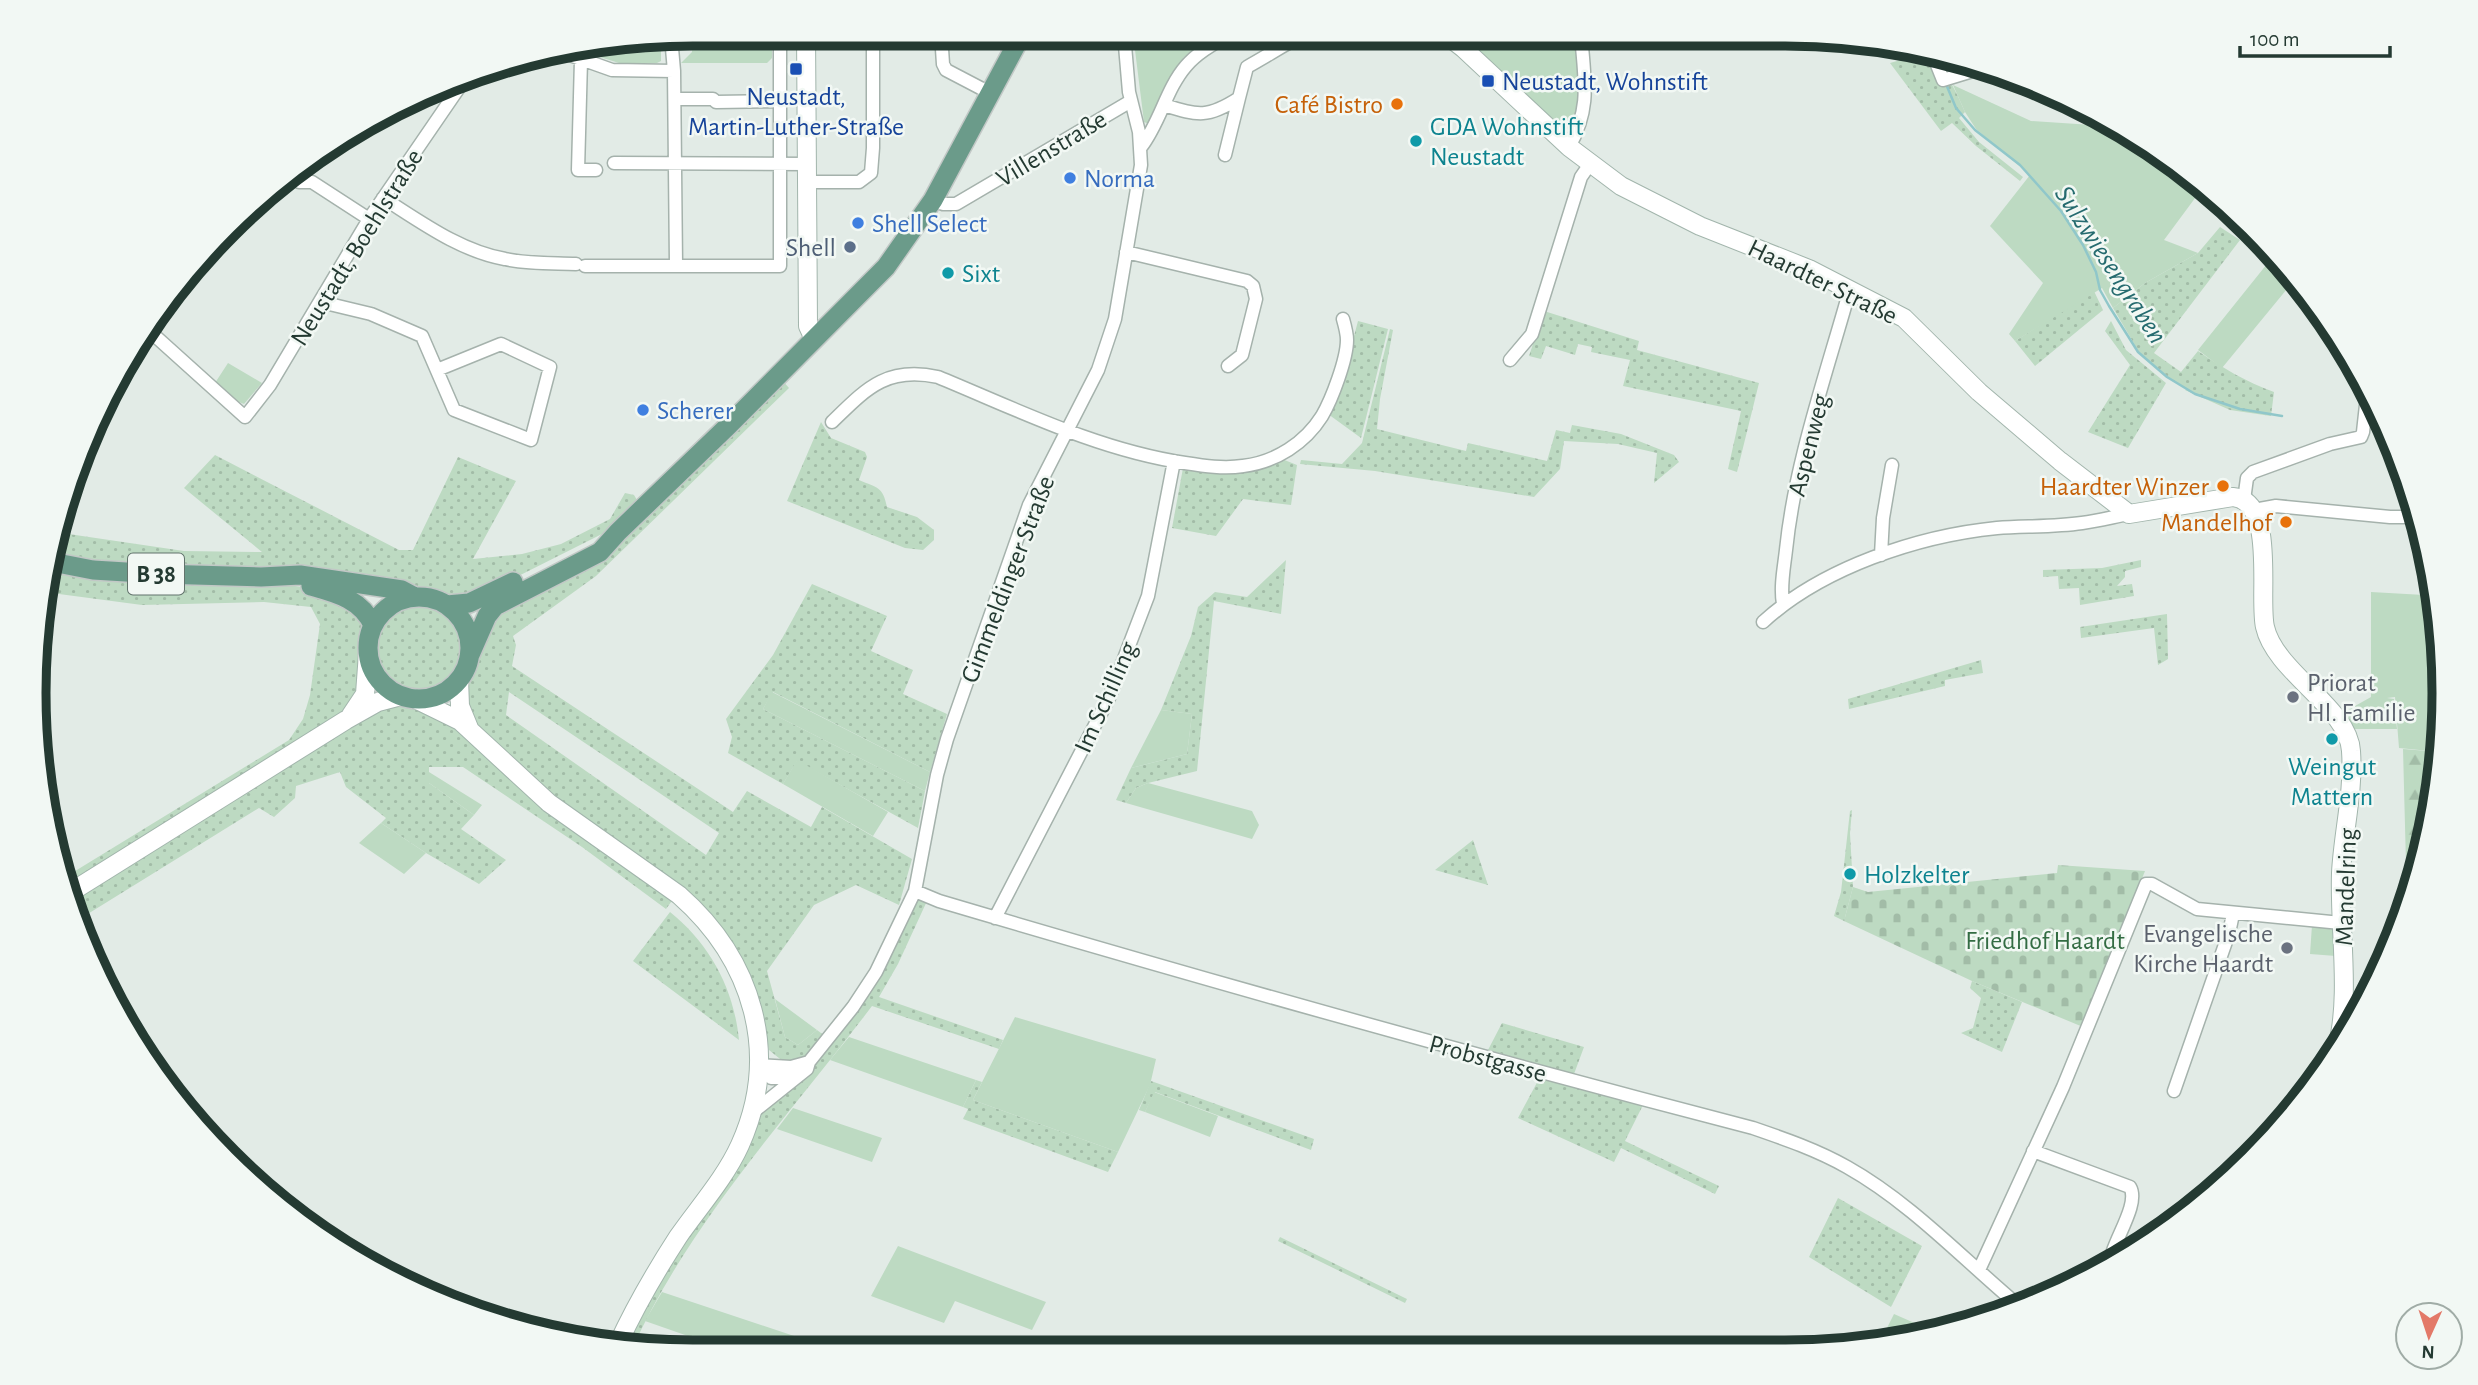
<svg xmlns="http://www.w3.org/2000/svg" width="2478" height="1385" font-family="'Alegreya Sans',sans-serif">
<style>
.grass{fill:url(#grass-dots);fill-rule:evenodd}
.forest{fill:url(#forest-firs)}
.cemetery{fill:url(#cemetery-stones)}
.green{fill:#bddac2}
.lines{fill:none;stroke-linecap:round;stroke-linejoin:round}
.stream{stroke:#90c7ca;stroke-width:2.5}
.street-casing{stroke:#a5b2ac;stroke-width:15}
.secondary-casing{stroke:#a2b5ac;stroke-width:20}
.primary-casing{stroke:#c2c8c6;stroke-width:22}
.street{stroke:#fff;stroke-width:12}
.secondary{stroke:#fff;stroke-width:18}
.primary{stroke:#6b9b8a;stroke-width:19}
.transit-dot{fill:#1a4fb4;stroke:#f2f8f4;stroke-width:2.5}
.food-dot{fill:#e8710a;stroke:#f2f8f4;stroke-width:2.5}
.culture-dot{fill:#0f9aa8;stroke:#f2f8f4;stroke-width:2.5}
.shop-dot{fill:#3f7fe0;stroke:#f2f8f4;stroke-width:2.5}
.service-dot{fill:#5c6f8a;stroke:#f2f8f4;stroke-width:2.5}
.worship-dot{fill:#6b7280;stroke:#f2f8f4;stroke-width:2.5}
.labels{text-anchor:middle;stroke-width:5;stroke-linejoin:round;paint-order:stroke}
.shield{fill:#f2f8f4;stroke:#62736c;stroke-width:2}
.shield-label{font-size:24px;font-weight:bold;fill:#243a32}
.transit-label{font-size:26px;fill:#164399;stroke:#f2f8f4;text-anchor:start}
.food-label{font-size:26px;fill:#c56008;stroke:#f2f8f4;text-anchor:end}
.culture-label{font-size:26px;fill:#0d838f;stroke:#f2f8f4;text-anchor:start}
.street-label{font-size:26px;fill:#243a32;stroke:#f2f8f4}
.shop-label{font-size:26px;fill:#366cbe;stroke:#f2f8f4;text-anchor:start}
.service-label{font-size:26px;fill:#4e5e75;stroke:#f2f8f4;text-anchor:end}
.worship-label{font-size:26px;fill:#5b616d;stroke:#f2f8f4;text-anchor:start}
.park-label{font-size:26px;fill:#336c43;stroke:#f2f8f4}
.water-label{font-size:28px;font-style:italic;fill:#256b6f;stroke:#f2f8f4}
.rim{fill:none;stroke:#243a32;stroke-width:9}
</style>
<defs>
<pattern id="grass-dots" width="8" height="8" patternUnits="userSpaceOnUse" patternTransform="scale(1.75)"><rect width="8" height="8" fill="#bddac2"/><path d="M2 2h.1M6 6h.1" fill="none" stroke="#a2bca7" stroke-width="1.8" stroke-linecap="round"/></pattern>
<pattern id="forest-firs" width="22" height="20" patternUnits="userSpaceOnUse" patternTransform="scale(1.75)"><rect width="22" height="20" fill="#bddac2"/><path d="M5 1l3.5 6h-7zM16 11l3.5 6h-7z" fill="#a2bca7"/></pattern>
<pattern id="cemetery-stones" width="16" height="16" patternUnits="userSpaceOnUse" patternTransform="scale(1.75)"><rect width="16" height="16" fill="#bddac2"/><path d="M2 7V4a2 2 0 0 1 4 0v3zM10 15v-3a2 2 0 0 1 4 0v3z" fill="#a2bca7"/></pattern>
</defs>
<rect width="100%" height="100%" fill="#e2ebe6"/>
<path class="grass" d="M1919,53c22,4 38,40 46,59l-6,6 20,24 44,35 -3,4 -44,-35 -24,-23 -11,8 -51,-68 28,-8z
M2220,227l20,13 -86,113 27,19 17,-21c25,17 48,31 76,41l-3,24 -41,-6 -45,-20 2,-1 -19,-12 -29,-25 -26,-44 32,-25 53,-30z
M2094,291l9,19 -68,56 -20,-25z
M1544,311l95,30 -2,9 122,33 -22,89 -9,-3 13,-58 -118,-25 7,-26 -39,-8 1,-5 -14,-3 -3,11 -29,-9 -5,13 -12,-3z
M1358,321l30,8 -27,109 -33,-24 11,-21z
M2111,321l15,29 40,33 -38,65 -40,-16 42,-67 -25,-34z
M1390,329l3,1 -13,69 -3,30 89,22 2,-8 79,18 9,-31 14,3 2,-8 49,9 53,21 5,7 -25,21 3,-30 -39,-9 -54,-3 -4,28 -26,28 -159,-26 -75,-7 1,-4 41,4 20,-21z
M782,380l7,8 -193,188 -83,60 3,9 -4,21 221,146 14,-21 64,36 11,-20 90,52 -13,46 -43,-20 -42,20 -47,66 18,66 13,8 19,-15 8,6 -17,21 -23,6 -16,-13 -8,-41 -43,-80 -141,-111 -97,-86 -16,-38 9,-17 17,-61 105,-58zM509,692l210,141 -13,22 -200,-140z
M821,422l10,16 34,14 2,5 -8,23c19,8 24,7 28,27l30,10 17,13v10l-11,10 -18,-2 -118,-47z
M215,455l184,95h14l45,-93 58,24 -43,78 49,-5 39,-10 49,-25 15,-26 9,2 3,5 -35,34 -129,65 -24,2 -8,-6 -37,-8 -352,-27 3,-28 129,19 78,1 -78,-64z
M1282,459l15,6 -6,40 -48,-6 -27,37 -44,-8 11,-60c42,5 59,10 99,-9z
M1286,560l-5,54 -67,-13 -17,170 -49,12 -12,5 -10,15 -10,-3 15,-32 56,-14 5,-40 -31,-4 30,-74 7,-29 17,-15 32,5z
M2141,560v7l-16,4v6l-8,9 15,-2 2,12 -54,9 -1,-17 -20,1 -1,-13 -15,1v-7l59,-2z
M51,569l222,13 28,5 50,16 14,23 -9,78 -286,182 -3,-10 222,-136 14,-21 7,-24 10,-71 -9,-17 -47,-5 -122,3 -83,-11 -10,-2z
M812,584l75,32 -16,35 42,19 -10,24 44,20 -17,58 -157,-80 -10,17 162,82 -7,37 -121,-67 -14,23 -55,-31 4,-16 -6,-18 47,-64z
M376 648a44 44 0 1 1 88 0a44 44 0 1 1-88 0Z
M2167,614l1,45 -10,6 -4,-37 -73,10 -1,-11z
M1981,660l2,13 -38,7v6l-96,23 -1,-10z
M396,700l48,16 230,182 -8,11 -84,-62 -119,-80h-34v16l45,32 -13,14 45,31 -27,24 -53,-31 -45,-30 5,-5 -40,-31 -6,-15 -44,14 -1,12 -21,19 -15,-9 -181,112 -6,-23 200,-124z
M1852,810l-2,23 3,54 -9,34 -10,-5 7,-24 9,-81z
M1473,840l15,45 -53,-15z
M917,896l10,5 -29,63 -19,33 124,43 -4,9 -127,-43c-83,110 -181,214 -239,341l-10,-2 9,-19 135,-220 47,-41z
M670,912c40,32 64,77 69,128l-106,-79z
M1972,981l50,21 -20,50 -41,-19 12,-5 8,-30 -11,-10z
M1502,1023l82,24 -10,27 -86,-24z
M1540,1077l103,28 -18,36 94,45 -4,8 -94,-46 -7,14 -96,-44z
M976,1080l6,2 -9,18 145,52 -10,20 -145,-53 5,-10 -5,-2z
M1151,1081l163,58 -3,11 -156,-58 -10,20 -6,-2z
M1838,1198l84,48 -31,61 -82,-50z
M1280,1237l127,62 -2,4 -127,-62z"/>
<path class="forest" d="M2403,749l37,3 -1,27 -29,126 -13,28 9,-69z"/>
<path class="cemetery" d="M2058,865l87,6 -62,156 -111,-46 -128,-60 9,-34 15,5 189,-19z"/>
<path class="green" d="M1133,34h85l-34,23 -18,28 -17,39 -5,-2z
M1457,34h118l5,69 -14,29z
M641,42l1,3 19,-1v17l-4,2h-38l-35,-11z
M692,43l80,1v14l-5,5h-86l11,-11z
M1953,85l78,36 91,6 82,59 -40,54 34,13 -53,30 -32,25 -11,-20 -87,53 -6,-7 34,-51 -53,-57 40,-51 -54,-46 -11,-17z
M2271,259l17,10 8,9 -74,90 -24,-18z
M228,363l34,20 -18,21 -10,-4 -19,-17z
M2425,538l18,112 -3,102 -41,-4 -4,-51 -8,1 7,1 3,30h-45l-13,-14 32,-18v-105l53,3 -6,-39z
M772,692l158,80 -5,19 -162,-82z
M1161,710l31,4 -5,40 -56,14z
M797,760l91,52 -15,24 -90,-52z
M429,772l53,33 -8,10 -45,-32z
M1148,783l104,28 7,14 -7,14 -126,-36 10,-15z
M381,823l45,30 -22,21 -45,-31z
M2312,925l24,2v29l-26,-2z
M775,999l42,31 -19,15 -13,-8z
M1015,1017l141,42 -6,26 -32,67 -145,-52z
M849,1037l127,43 -13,27 -133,-47z
M1154,1092l64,24 -8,21 -65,-25z
M793,1108l89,30 -10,24 -95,-33z
M898,1246l148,56 -14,28 -77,-29 -11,22 -73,-27z
M662,1292l174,58h-108l-83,-29z
M1894,1314l32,14 -3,6 -44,10z"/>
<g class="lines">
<path class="stream" d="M1946,84l10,24 19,22 45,35 41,46 22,34 13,27 4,18 9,16 29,46 29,25 28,17 45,15 42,7"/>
<defs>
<path id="street" d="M941,34l2,30 3,6 44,23
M671,37l3,34 2,194
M672,41h108
M567,54l45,16 62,1
M1933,55l10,25 46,-14
M581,60l-3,110h18
M675,99h38l3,3 63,-1
M1164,105c35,11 44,13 75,-7l8,-31c20,-11 38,-23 58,-33
M1141,147c19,-24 25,-58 45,-81 12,-14 29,-23 44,-32
M1569,147c23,-40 15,-69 12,-113
M1225,155l14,-57
M614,163l194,1
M299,182h13l57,37
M808,182h51l12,-9 2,-25v-115
M383,198c38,24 77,53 122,61 23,5 47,4 71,5
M933,200l10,4h13l175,-103
M1126,252l121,29 6,5 3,13 -14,56 -14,11
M585,266h195v-233
M321,302l50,12 51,22 32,74 77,30 19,-73 -49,-23 -64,26
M144,326l101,91 25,-32 99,-166 98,-143
M1510,360l22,-26 49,-157 9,-13
M832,422c34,-33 54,-56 106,-45 80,33 160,73 247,86 19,3 39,6 58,3 33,-4 62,-23 79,-50 10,-17 25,-57 25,-76 0,-7 -2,-14 -4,-21
M2244,500l3,-22 6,-6 77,-28 31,-7 2,-5 5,-45
M2254,510l22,-4 114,11h17l12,-3
M1881,555l2,-37 9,-53
M1783,604c-3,-18 1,-36 3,-54 9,-88 40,-175 64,-261
M1763,622c59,-54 154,-86 234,-94 28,-2 57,-1 85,-5 16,-2 31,-6 47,-9
M915,891l24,10c270,80 541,156 814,227 32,11 64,22 94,39 64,36 116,92 172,139
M995,918l114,-220 39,-102 26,-135
M759,1065l32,2 18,-5
M759,1065l12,13h24
M2174,1091l55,-158 4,-19
M752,1113l55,-44 2,-7 44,-55 23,-35 39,-81 22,-116 10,-36 82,-234 69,-135 17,-51 26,-154 -2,-33 -10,-40 -5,-58
M2033,1151l97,36c10,17 -17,54 -20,74
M1979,1270l84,-183 83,-203h6l45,25 144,14"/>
<path id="secondary" d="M806,33l2,293 6,13
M1445,34l18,14 106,99 52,39 79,40 109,43 95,49 75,74 81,69 69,53 104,-17c44,4 25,101 32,130 10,45 84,81 86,124 3,41 -8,82 -10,122 -2,56 10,122 -4,175
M459,679l1,27 9,22
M413,698l47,23 89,82 130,92c74,65 102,159 61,250 -15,33 -41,62 -62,92 -22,34 -43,70 -60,107
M351,715l14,-21 3,-41
M71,892l275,-172 32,-18 23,-6"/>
<path id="primary" d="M52,562l41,8 66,4 102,3 39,-2 102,15 13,7
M311,586c25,7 50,13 62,39
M368 648a51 51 0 1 1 102 0a51 51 0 1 1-102 0Z
M447,605l22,-2 44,-21
M469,657l18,-41 8,-10 105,-54 18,-20 110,-106 158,-159 47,-67 89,-166"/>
</defs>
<use href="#street" class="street-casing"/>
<use href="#secondary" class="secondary-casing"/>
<use href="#primary" class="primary-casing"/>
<use href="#street" class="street"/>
<use href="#secondary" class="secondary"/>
<use href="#primary" class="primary"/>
</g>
<g class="transit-dot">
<rect x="789" y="62" width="14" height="14" rx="3.5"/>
<rect x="1481" y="74" width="14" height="14" rx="3.5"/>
</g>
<g class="food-dot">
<circle cx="1397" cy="104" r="7"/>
<circle cx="2223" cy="486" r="7"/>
<circle cx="2286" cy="522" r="7"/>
</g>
<g class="culture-dot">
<circle cx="1416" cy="141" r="7"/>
<circle cx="948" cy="273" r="7"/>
<circle cx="2332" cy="739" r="7"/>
<circle cx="1850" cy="874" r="7"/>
</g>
<g class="shop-dot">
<circle cx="1070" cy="178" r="7"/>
<circle cx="858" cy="223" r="7"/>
<circle cx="643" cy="410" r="7"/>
</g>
<circle class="service-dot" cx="850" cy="247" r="7"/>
<g class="worship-dot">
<circle cx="2293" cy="697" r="7"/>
<circle cx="2287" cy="948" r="7"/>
</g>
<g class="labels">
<rect class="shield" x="128" y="553.5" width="56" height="41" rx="5"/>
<g class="shield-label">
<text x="156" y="582">B 38</text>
</g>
<g class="transit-label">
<text x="1502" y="90">Neustadt, Wohnstift</text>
<text x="796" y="105" text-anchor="middle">Neustadt,<tspan x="796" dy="30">Martin-Luther-Straße</tspan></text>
</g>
<g class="food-label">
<text x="1383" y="113">Café Bistro</text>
<text x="2209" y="495">Haardter Winzer</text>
<text x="2272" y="531">Mandelhof</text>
</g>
<g class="culture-label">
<text x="1430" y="135">GDA Wohnstift<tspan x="1430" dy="30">Neustadt</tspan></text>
<text x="962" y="282">Sixt</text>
<text x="2332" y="775" text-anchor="middle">Weingut<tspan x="2332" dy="30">Mattern</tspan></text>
<text x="1864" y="883">Holzkelter</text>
</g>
<g class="street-label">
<text transform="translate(1051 148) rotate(-31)" y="9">Villenstraße</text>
<text transform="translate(356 247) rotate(-58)" y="9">Neustadt, Boehlstraße</text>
<text transform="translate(1823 281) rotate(26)" y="9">Haardter Straße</text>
<text transform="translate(1808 445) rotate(-76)" y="9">Aspenweg</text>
<text transform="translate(1007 579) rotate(-69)" y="9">Gimmeldinger Straße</text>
<text transform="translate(1105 697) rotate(-66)" y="9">Im Schilling</text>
<text transform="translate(2345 887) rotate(-88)" y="9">Mandelring</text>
<text transform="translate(1488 1058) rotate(15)" y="9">Probstgasse</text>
</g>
<g class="shop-label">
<text x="1084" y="187">Norma</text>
<text x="872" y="232">Shell Select</text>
<text x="657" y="419">Scherer</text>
</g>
<g class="service-label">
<text x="836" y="256">Shell</text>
</g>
<g class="worship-label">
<text x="2307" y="691">Priorat<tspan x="2307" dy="30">Hl. Familie</tspan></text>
<text x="2273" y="942" text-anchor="end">Evangelische<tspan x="2273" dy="30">Kirche Haardt</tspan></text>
</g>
<g class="park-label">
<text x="2045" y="949">Friedhof Haardt</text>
</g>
<g class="water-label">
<text transform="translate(2112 264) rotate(57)" y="10">Sulzwiesengraben</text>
</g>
</g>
<path d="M0 0H2478V1385H0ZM693 46H1785A647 647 0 0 1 2432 693V693A647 647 0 0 1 1785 1340H693A647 647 0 0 1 46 693V693A647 647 0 0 1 693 46Z" fill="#f2f8f4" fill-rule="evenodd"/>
<path class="rim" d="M693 46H1785A647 647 0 0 1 2432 693V693A647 647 0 0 1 1785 1340H693A647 647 0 0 1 46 693V693A647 647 0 0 1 693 46Z"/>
<g transform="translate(2429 1336) rotate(183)"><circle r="33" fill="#f2f8f4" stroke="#a0aca6" stroke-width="2"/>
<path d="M0-5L12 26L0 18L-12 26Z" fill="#e37968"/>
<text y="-10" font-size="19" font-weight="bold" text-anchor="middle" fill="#243a32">N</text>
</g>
<path d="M2240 46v10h150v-10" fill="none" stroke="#243a32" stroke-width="3.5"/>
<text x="2250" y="46" font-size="21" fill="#243a32" stroke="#f2f8f4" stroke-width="5" paint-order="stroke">100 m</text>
</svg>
